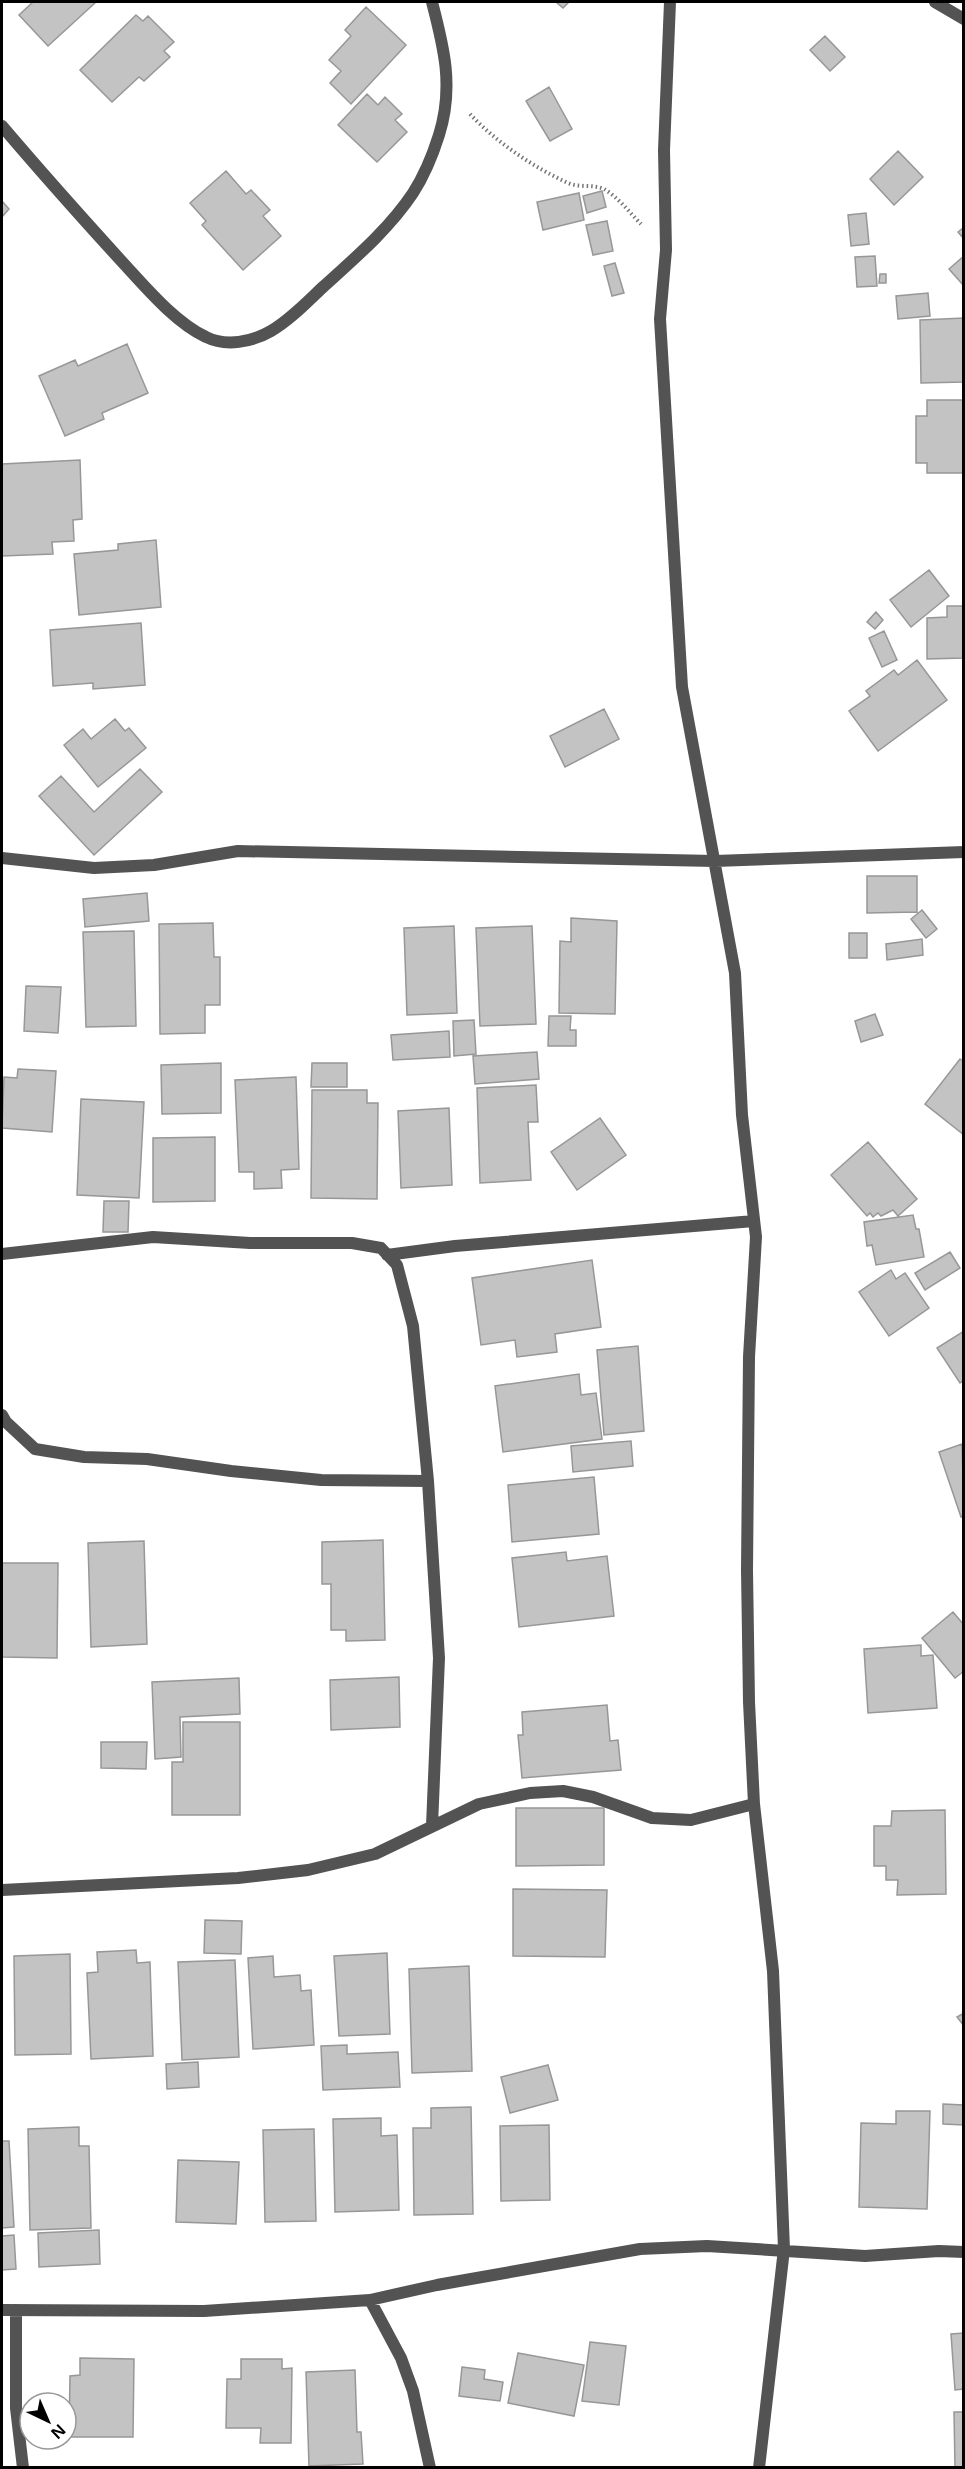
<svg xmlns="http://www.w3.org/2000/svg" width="965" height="2469" font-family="'Noto Sans',sans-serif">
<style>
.building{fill:#c3c3c3;stroke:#979797;stroke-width:1.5}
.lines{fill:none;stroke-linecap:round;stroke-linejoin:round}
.path{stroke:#757575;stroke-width:4;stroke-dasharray:1.5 3;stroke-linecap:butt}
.minor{stroke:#535353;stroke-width:12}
</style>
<rect width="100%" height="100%" fill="#fff"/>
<path class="building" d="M33,2h63l-48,44 -29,-31z
M556,2h13l-6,6z
M366,7l40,38 -55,59 -21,-21 11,-12 -12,-11 22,-24 -6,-6z
M136,15l7,6 5,-5 26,26 -10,9 6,6 -26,24 -5,-4 -27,25 -32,-32z
M825,36l20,21 -15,14 -20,-21z
M549,87l23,42 -22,12 -24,-40z
M367,94l11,11 7,-8 17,17 -7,6 12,12 -30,30 -39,-37z
M898,151l25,26 -29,28 -24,-26z
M226,171l20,23 5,-4 19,20 -7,6 18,20 -38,34 -41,-45 4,-4 -16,-18z
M602,191l4,16 -19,6 -4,-17z
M579,193l5,27 -41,10 -6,-28z
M2,201l7,8 -7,8z
M866,213l3,31 -18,2 -3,-31z
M607,221l6,30 -20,4 -7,-30z
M964,227v12l-6,-7z
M875,256l2,30 -20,1 -2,-30z
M964,256v30l-15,-17z
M615,263l9,30 -12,3 -8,-30z
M880,274h6v9h-7z
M928,293l2,23 -32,3 -2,-23z
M964,318v64l-43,1 -1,-63z
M127,344l21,49 -46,20 2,6 -39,17 -26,-60 36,-16 3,6z
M927,400h37v73h-37v-10h-11v-47h11z
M80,460l2,59 -9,1 1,21 -22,1 1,12 -51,2v-92z
M156,540l5,67 -82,8 -5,-61 44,-4v-6z
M929,570l20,26 -38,31 -21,-27z
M947,606h17v52l-37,1v-41l20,-1z
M876,612l7,8 -8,9 -8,-7z
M141,623l4,62 -52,4v-6l-40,3 -3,-56z
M884,631l13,29 -15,7 -13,-29z
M917,660l30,40 -69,51 -29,-40 21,-15 -4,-5 28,-21 4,5z
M604,709l15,30 -54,28 -15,-31z
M115,719l10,12 4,-3 17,20 -48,39 -34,-42 19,-16 8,10z
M140,769l22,23 -68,63 -55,-59 22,-20 33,36z
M867,876h50v36l-50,1z
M147,893l2,28 -64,6 -2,-28z
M922,910l15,19 -11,9 -15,-19z
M571,918l46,3 -2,93 -56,-1 1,-72 11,1z
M213,923l1,34h6v48h-15v28l-45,1 -1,-110z
M454,926l3,87 -50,2 -3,-87z
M532,926l4,98 -56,2 -4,-98z
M134,931l2,95 -50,1 -3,-95z
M849,933h18v25h-18z
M922,939l1,16 -36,5 -1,-16z
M26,986l35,1 -3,46 -34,-2z
M875,1014l8,21 -22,7 -6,-21z
M549,1016h22l-1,14h6v16h-28z
M474,1020l2,34 -22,2 -1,-35z
M449,1031l1,26 -57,3 -2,-25z
M537,1052l2,27 -64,5 -2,-28z
M960,1059l4,3v73l-39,-31z
M221,1063v50l-59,1 -1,-49z
M312,1063h35v24h-36z
M18,1069l38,2 -4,61 -50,-4 2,-51 13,1z
M296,1077l3,92 -18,1 1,18 -28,1v-17h-15l-4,-92z
M536,1085l2,37h-10l3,58 -51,3 -3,-95z
M312,1090h55v13h11l-1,96 -66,-1z
M81,1099l63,3 -5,96 -62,-3z
M449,1108l3,77 -51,3 -3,-77z
M600,1118l26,37 -49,35 -26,-38z
M215,1137v64l-62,1v-64z
M868,1142l49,57 -19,17 -5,-6 -12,6 -3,-3 -5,4 -3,-4 -3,3 -36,-41z
M104,1201h25l-1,31h-25z
M913,1215l3,14h3l5,28 -48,8 -4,-20 -5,1 -3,-24z
M950,1252l10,16 -35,22 -10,-17z
M592,1260l9,67 -46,7 2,18 -40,5 -2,-17 -34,5 -9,-67z
M891,1270l5,9 9,-6 24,35 -40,28 -30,-44z
M964,1331v49l-4,3 -23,-35z
M638,1346l6,85 -40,4 -7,-85z
M579,1374l2,21 15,-2 6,46 -99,13 -8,-66z
M631,1441l2,25 -60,6 -2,-26z
M962,1444l2,72 -3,1 -22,-65z
M594,1477l5,57 -87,8 -4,-57z
M383,1540l2,100 -39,1v-11h-15v-46h-9v-42z
M144,1541l3,103 -56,3 -3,-104z
M566,1552l1,9 40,-5 7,60 -95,11 -7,-69z
M2,1563h56l-1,95 -55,-1z
M953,1612l11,13v46l-9,7 -33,-40z
M921,1645v11l12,-1 4,53 -69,5 -4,-64z
M399,1677l1,50 -69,3 -1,-50z
M239,1678l1,36 -60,3 1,40 -26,2 -3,-77z
M607,1705l3,36 8,-1 3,30 -99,8 -4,-43h5l-1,-23z
M183,1722h57v93h-68v-53h11z
M101,1742h46l-1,27 -45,-1z
M516,1808h88v57l-88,1z
M945,1810l1,84 -49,1 1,-15h-12v-14h-12v-40h17l1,-15z
M513,1889l94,1 -2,67 -92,-1z
M205,1920l37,1 -1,33 -37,-1z
M136,1950l1,13 13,-1 3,94 -62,3 -4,-86 11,-1 -1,-20z
M387,1953l3,81 -51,2 -5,-80z
M70,1954l1,100 -56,1 -1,-99z
M273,1956l1,21 26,-2 1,16 10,-1 3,55 -61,4 -5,-91z
M235,1960l4,97 -57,3 -4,-98z
M469,1966l3,105 -60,2 -3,-104z
M964,2013v13l-7,-9z
M347,2045v9l51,-2 2,35 -77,3 -2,-44z
M198,2062l1,25 -32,2 -1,-25z
M548,2065l10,35 -48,13 -9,-36z
M943,2104l21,1v20l-21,-1z
M471,2107l2,107 -59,1 -1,-87h18v-20z
M896,2111h34l-3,98 -68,-2 2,-84 35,1z
M381,2118v18l16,-1 2,75 -64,2 -2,-93z
M549,2125l1,75 -49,1 -1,-75z
M79,2127v19h10l2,82 -61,2 -2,-101z
M314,2129l2,92 -51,1 -2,-92z
M2,2141h7l5,86 -12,1z
M178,2160l61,2 -3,62 -60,-2z
M99,2230l1,34 -61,3 -1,-34z
M14,2235l2,34 -14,1v-34z
M964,2333v56l-9,1 -4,-56z
M590,2342l36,4 -7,59 -37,-4z
M518,2353l66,12 -10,51 -66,-13z
M80,2358l54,1 -1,78h-64l1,-61 10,-1z
M241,2359h41v10l10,-1 -1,75h-31l1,-15h-35l1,-49h14z
M462,2367l23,3 -1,9 19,3 -3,19 -41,-5z
M355,2370l2,62h4l2,32 -54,2 -3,-94z
M954,2412h10v56h-9z"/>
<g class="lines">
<path class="path" d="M470,114c26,28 63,53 98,69 12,5 25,1 36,6 14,8 26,24 37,35"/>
<path class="minor" d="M670,2l-6,148 2,100 -6,69 22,368 53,286 7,142 14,122 -7,120 -2,213 2,132 5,102 19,167 11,278 -25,219
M935,2l29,17
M2,126c40,47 81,93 123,139 22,24 51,58 81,72 20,10 46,5 65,-6 19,-11 36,-29 52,-44 32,-29 66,-58 90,-94 11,-17 20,-39 26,-58 15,-48 5,-87 -7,-133
M2,858l92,10 60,-3 84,-14 477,10 249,-9
M2,1254l151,-17 97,6h102l29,5 16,17 16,61 15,155 11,177 -7,168
M387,1255l68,-9 299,-25
M2,1415l4,7 29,27 49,8 63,2 84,12 90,9 107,1
M2,1890l236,-12 70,-8 67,-16 104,-50 51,-11 33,-2 30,6 59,21 39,2 63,-16
M370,2300l67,-15 203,-36 67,-3 158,10 74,-5 25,1
M2,2310l202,1 166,-11 31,58 12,33 17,77
M16,2310v98l7,60"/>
</g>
<rect width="965" height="2469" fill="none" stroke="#000000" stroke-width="6"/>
<g transform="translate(48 2421) rotate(136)"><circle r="28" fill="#ffffff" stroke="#999999" stroke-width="1.5"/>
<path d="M0-4.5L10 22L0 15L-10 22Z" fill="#000000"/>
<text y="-9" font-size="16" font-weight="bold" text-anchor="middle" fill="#000000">N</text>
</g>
</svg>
